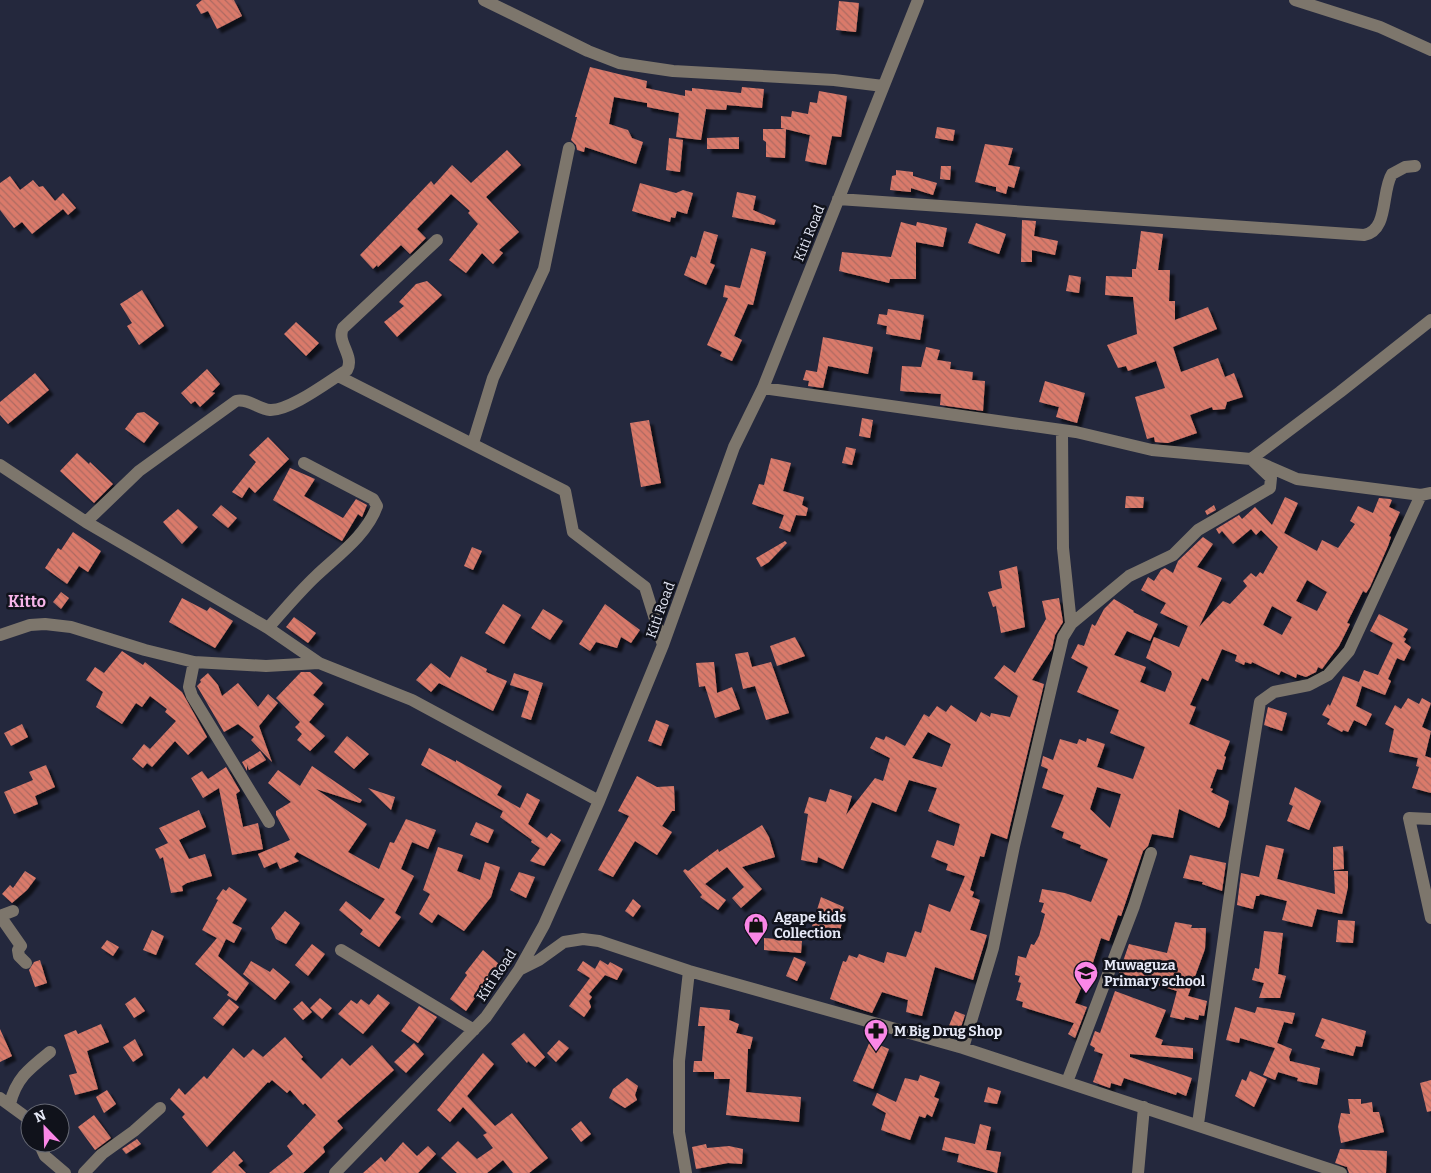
<svg xmlns="http://www.w3.org/2000/svg" width="1431" height="1173" font-family="Bitter,serif">
<style>
.building{fill:url(#building-back-hatch);fill-rule:evenodd;filter:url(#shadow)}
.lines{fill:none;stroke-linecap:round;stroke-linejoin:round}
.minor{stroke:#7d766c;stroke-width:12}
.labels{text-anchor:middle;stroke-width:5;stroke-linejoin:round;paint-order:stroke}
.street-label{font-size:14px;fill:#e5e8f6;stroke:#10121b}
.poi-label{font-size:14px;font-weight:bold;fill:#e5e8f6;stroke:#10121b;text-anchor:start}
.quarter-label{font-size:16px;font-weight:bold;fill:#f6b5e9;stroke:#10121b}
</style>
<defs>
<pattern id="building-back-hatch" width="6" height="6" patternUnits="userSpaceOnUse" patternTransform="scale(1.25)"><rect width="6" height="6" fill="#da7a6b"/><path d="M-1 5l2 2M0 0l6 6M5-1l2 2" fill="none" stroke="#ad6a61"/></pattern>
<filter id="shadow"><feDropShadow dx="4.5" dy="4.5" stdDeviation="1" flood-color="#0009"/></filter>
</defs>
<rect width="100%" height="100%" fill="#24283d"/>
<path class="building" d="M202,0h32l8,16 -25,13 -9,-18 -7,3 -5,-9z
M839,1l20,2 -3,29 -20,-2z
M590,67l57,14 -1,7 39,8v-6l7,1v-3l49,5 1,-6 22,2 -2,19 -35,-3 -1,5 -20,-1 -5,31 -25,-3 3,-24 -32,-6v-4l-33,-6 -5,27 19,6 4,8 11,4 -7,22 -51,-17 -1,5 -7,-2 -1,-5 -5,-5 6,-23h-2z
M819,91l28,5 -6,41 -9,-1 -6,29 -21,-4 5,-26 -29,-7v-12l10,1 1,-6 16,3 2,-12 7,1z
M937,127l18,3 -2,11 -18,-3z
M763,129h23l-1,29 -19,-1v-15l-3,-2z
M739,137v12h-32v-11z
M669,138l14,2 -3,32 -14,-2z
M985,144l28,4 -5,17 12,2 -6,21 -6,-2 -2,8 -10,-3v-4l-21,-5z
M507,150l14,15 -35,32 33,35 -20,18 4,3 -10,11 -11,-11 -16,20 -17,-13 29,-36 -10,-11 2,-2 -19,-17 -34,35 9,9 -16,16 -9,-9 -23,22 -1,-2 -4,4 -13,-14 71,-74 3,4 18,-20 19,18z
M941,166h10l-1,14 -10,-1z
M896,170l17,2v4l24,7 -4,12 -22,-7v4l-21,-2 2,-14 4,-1z
M10,176l10,14 13,-10 6,7 4,-1 12,15 8,-8 13,15 -8,7 -5,-6 -31,25 -10,-12 -8,6 -14,-18v-27z
M640,183l36,10 7,-3 10,3 -6,21 -10,-3 -2,7 -4,-1 -1,5 -38,-11z
M737,192l19,4 -3,14 23,10 -2,5 -42,-8z
M1022,220l14,1 -2,15 24,5 -3,14 -23,-5v12h-11z
M901,222l15,4 1,-4 30,6 -4,19 -27,-5v37h-26l-1,4 -50,-12 3,-19 49,5z
M976,223l30,11 -7,20 -31,-11z
M704,231l14,4 -8,28 5,2 -9,20 -22,-10 7,-19 5,2z
M1141,231l22,3 -5,36h12l-1,31h6v19l33,-13 9,22 -44,18 8,25 37,-14 7,19 9,-4 9,24 -16,5 -2,7 -12,1 -1,-3 -22,8 7,18 -29,10 -13,-1 -1,-5 -7,2 -12,-42 30,-9 -9,-27 -28,10 -2,-5 -8,2 -11,-23 30,-11 -4,-37 -28,-2 1,-19 26,1v-8h4z
M751,248l15,4 -13,53 -5,-1 -14,32 8,4 -10,21 -12,-5 2,-4 -15,-7 21,-47 -5,-1 2,-12 15,3z
M1069,275l12,2 -2,16 -13,-2z
M427,281l15,14 -45,42 -13,-15 20,-16 -5,-4 17,-18z
M142,290l22,36 -25,19 -12,-19 5,-3 -12,-19z
M888,309l36,6 -4,25 -34,-6 1,-8 -10,-2 2,-10 8,1z
M296,322l23,21 -13,13 -22,-22z
M823,337l50,10 -5,27 -40,-8 -5,22 -15,-2 1,-5 -6,-1 3,-10 11,2z
M926,347l14,3 -3,10 14,2 -1,7 23,3 -1,8 13,1 -2,30 -43,-6 1,-11 -41,-3 2,-25 19,1z
M207,369l13,15 -8,8 3,1 -15,14 -5,-6 -4,3 -10,-11z
M35,373l14,17 -41,34 -8,-9v-13z
M1045,381l40,12 -8,30 -21,-6 3,-10 -20,-5z
M144,412l15,11 -15,20 -19,-14 12,-16z
M862,418l11,2 -3,18 -11,-2z
M649,420l12,63 -20,4 -11,-64z
M268,437l21,22 -34,34 -6,-6 -7,11 -10,-6 24,-30 -7,-7z
M846,447l10,2 -4,16 -10,-2z
M77,453l12,11 1,-2 23,22 -19,19 -34,-32z
M771,458l20,5 -8,28 21,6 -2,8 6,3 -2,8 -10,-1 -6,17 -11,-4 5,-13 -32,-11 7,-20 5,1z
M290,468l25,11 -11,17 39,22 13,-19 11,6 -5,12 -4,-3 -16,27 -69,-41z
M1126,496l18,1 -1,11h-18z
M1285,497l13,6 -14,30 33,18 5,-11 16,8 17,-24 -5,-3 8,-15 15,7 6,-15 11,1 2,1 -3,7 11,5 -11,24 2,1 -3,9 -18,41 -4,6 -3,-2 -16,32 3,1 -11,22 -17,23 -4,-2 -2,5 -10,5 -9,-3 -1,4 -15,-7 -2,4 -27,-13 -1,2 -6,-2 -1,3 -9,-4 2,-6 -15,-6 -14,32 -6,-3 -12,27 6,2 -7,17 41,17 -6,15 2,1 -4,13 -5,-1 -7,19 3,1 -2,3 18,9 -4,16 -6,11 -40,-19 -6,29 -21,-4 -4,12 -5,5 -22,65 -3,-1 -9,26 -8,-3 -15,46 -3,-1 -8,20 12,4 -12,31 -7,-4 6,-11 -52,-16 1,-5 -7,-2 5,-17 -3,-1 2,-6 -5,-1 3,-19 8,2 5,-14 3,1 5,-9 6,-22 -4,-2 3,-9 -5,-1 3,-13 23,4 26,9 17,-43 -28,-11 1,-3 -19,-7 2,-6 -13,-5 13,-32 -22,-7 6,-19 -7,-3 2,-10 10,4 7,-21 17,5 2,-5 7,3 1,-4 18,6 -8,23 36,12 12,-32 -35,-14 9,-23 -42,-18 11,-25 -17,-9 7,-14 6,2 8,-22 3,2 9,-17 10,-10 20,12 -1,1 25,12 -8,17 -23,-10 -13,24 32,12 -6,15 25,10 7,-18 -1,-3 -25,-13 8,-21 25,10 9,-21 -28,-13 6,-10 -25,-13 7,-13 6,4 7,-11 4,-2 8,5 5,-12 25,-24 10,7 -16,23 25,11 -23,49 24,-26 7,3 17,-18 -4,-5 8,-8 5,4 4,-5 3,2 15,-27 -17,-17 -5,5 -5,-6 -18,15 -11,-13 -3,3 -3,-5 23,-14 3,4 13,-12 17,18zM1307,580l20,12 -10,19 -21,-10zM1272,606l20,11 -10,18 -19,-10zM1097,787l24,7 -11,34 -20,-19z
M221,505l16,13 -9,10 -16,-13z
M1214,505l2,5 -9,5 -2,-4z
M178,509l20,18 -16,17 -19,-22z
M73,532l28,19 -13,21 -9,-6 -12,18 -22,-16 13,-20 3,2z
M785,541l2,2 -18,19 -8,5 -5,-9z
M472,547l10,4 -9,19 -9,-4z
M1017,566l8,61 -24,6 -5,-27 -3,1 -5,-15 14,-4 -3,-17z
M61,592l8,6 -8,11 -8,-7z
M182,598l25,13 3,-4 23,14 -18,27 -46,-26z
M1059,598l4,24 -8,13 -3,14 -20,31 12,4 -37,155 -16,-6 -7,24 -4,-1 -10,34 4,2 -2,5 8,3 -10,30 17,5 -14,45 -38,-13 -13,49 -16,-4 2,-12 -26,-8 -10,21 -42,-14 13,-38 3,1 3,-7 8,3 2,-4 25,9 3,-11 19,5 9,-26 6,2 8,-29 21,8 15,-36 -19,-6 2,-6 -17,-7 6,-17 17,6 6,-22 -32,-13 9,-23 -28,-8 -13,32 -24,-10 -29,67 -25,-12 -1,6 -16,-3 7,-46 -4,-1 5,-16 17,5 4,-13 22,7 -6,19 29,-37 8,3 7,-23 -20,-10 6,-11 8,3 2,-4 19,10 19,-32 5,3 8,-11 9,6 5,-7 25,17 5,-10 9,5 1,-4 19,4 8,-21 -24,-18 10,-13 11,8 31,-54 -4,-18zM928,732l23,12 -9,23 -30,-9z
M503,604l18,11 -17,29 -19,-11z
M605,604l35,26 -9,13 -10,-6 -4,11 -21,-6 -6,9 -11,-7z
M543,609l20,12 -13,19 -19,-12z
M1379,614l29,15 -5,8 3,2 -2,3 7,5 -7,14 -7,-3 -9,21 3,2 -6,14 -23,-9 -6,20 16,8 -6,12 -12,-6 -6,12 -5,-2 -1,2 -15,-8 3,-5 -8,-4 6,-11 2,2 13,-30 16,6 5,-12 14,5 15,-32 -23,-12z
M294,617l22,16 -8,10 -22,-16z
M795,637l10,19 -28,10 -7,-20z
M122,651l21,14 2,-3 37,30 25,45 -19,18 -13,-14 -23,26 -5,-4 -4,5 -11,-9 12,-15 6,5 26,-28 -11,-9 2,-3 -17,-13 -8,11 -6,-4 -14,21 -26,-17 7,-15 -17,-12 9,-13 9,6z
M748,652l4,15 19,-5 18,51 -23,7 -11,-34 -12,3 -8,-35z
M461,656l26,13 -1,3 21,9 -14,30 -54,-28 -8,9 -15,-12 15,-17 19,15z
M714,662l3,31 15,-6 8,22 -25,9 -10,-32 -6,1 -3,-24z
M301,672h9l13,11 -10,12 11,9 -15,18 16,14 -15,15 -13,-11 5,-6 -7,-7 5,-5 -24,-24z
M208,673l10,12 4,11 16,-13 20,24 10,-13 10,9 -19,23 13,36 -21,-22 3,-3 -16,-13 -14,8 -27,-46 4,-4 -1,-2z
M514,673l29,10 -12,37 -10,-3 8,-26 -19,-6z
M1408,698l11,6 3,-6 9,5 -9,24 9,4 -6,25 6,2v35l-19,-5 7,-21 -3,-1 2,-8 -29,-6 5,-23 -9,-5 10,-19 6,4z
M1268,707l19,6 -5,18 -18,-6z
M656,720l13,5 -8,21 -13,-5z
M22,724l6,13 -17,9 -7,-13z
M347,736l22,18 -15,15 -20,-17z
M429,748l27,14v-2l46,26 -5,9 23,13 7,-15 13,7 -12,24 19,14 4,-5 10,7 -17,26 -14,-5 10,-13 -9,-6 1,-2 -32,-23 3,-6 -82,-46z
M260,751l6,9 -17,10 -2,-5v6l-5,-9z
M46,765l9,22 -20,9 3,8 -24,10 -10,-22 29,-12 -4,-8z
M312,766l50,34 -2,3 -44,-14 51,35 -19,28 31,17 11,-27 4,1 12,-24 30,11 -8,19 -16,-7 -11,27 13,7 -19,37 6,4 -22,30 -19,-13 3,-4 -24,-20 7,-9 24,19 15,-21 -88,-47 -3,5 5,4 -19,8 -3,-7 -13,6 -6,-14 32,-14 -14,-25v-4l15,-9 -23,-19 10,-13 22,16z
M226,767l14,24 -4,3 7,33 15,-4 5,26 -31,6 -13,-67 -16,10 -12,-20 11,-7 6,8z
M637,776l20,11 17,-1 1,25h-3l-10,15 10,6 -15,23 -22,-14 -22,36 -15,-7 31,-54 -11,-5z
M1295,787l26,14 -12,29 -22,-9 6,-15 -4,-2z
M368,788l27,9 -4,13z
M199,810l7,17 -27,13 10,19 16,-5 7,22 -25,7 -5,3 1,5 -12,2 -8,-36 -3,2 -5,-10 13,-6 -9,-15z
M476,822l18,8 -6,13 -18,-8z
M762,825l7,12 6,20 -33,10 20,22 -21,19 -9,-10 12,-11 -17,-20 -22,17 21,16 -8,10 -18,-13 2,-2 -19,-24 2,-2 3,2 30,-22 1,3z
M1266,845l18,4 -7,30 58,15 -1,-23h14v16l-6,27 -25,-5 -5,18 -30,-7 5,-19 -27,-7 -1,2h-3l-3,13 -16,-4 4,-32 18,4z
M1343,846l1,23 -11,1v-23z
M438,847l25,8 -6,16 23,9 5,-18 15,5 -9,30 -27,34 -26,-17 -6,9 -13,-9 11,-20 -7,-4z
M1190,855l36,8 -4,28 -20,-7 1,-2 -20,-4z
M25,871l11,7 -9,12 -15,13 -10,-9 8,-9 3,3z
M519,872l16,5 -9,21 -16,-8z
M229,887l18,12 -15,24 10,5 -8,15 -8,-4 -8,17 31,27 -13,18 -9,-6 2,-3 -34,-28 22,-26 -15,-8 16,-30 -2,-1 7,-10 3,2z
M821,897l23,10 -3,8 3,1 -4,14 -5,-2 -2,4 -21,-6z
M633,899l8,7 -8,11 -8,-6z
M285,911l15,12 -14,21 -10,-5 -5,-11z
M1338,920l17,1 -2,22 -17,-1z
M1175,922l17,3 -1,3h15l-1,21 -17,47 19,5 -3,15 -5,-1 -1,5 -13,-3 -1,3 -14,-3 7,-26 -58,-18 10,-29 38,9z
M152,930l12,6 -8,19 -13,-5z
M1264,931l19,2 -5,41 8,2 -6,22h-21l5,-15 -12,-3 3,-12 4,1z
M764,938l38,3 -1,12 -37,-3z
M107,940l12,7 -6,9 -12,-8z
M312,944l13,10 -17,22 -13,-11z
M483,950l16,14 -33,47 -16,-12 17,-24 -2,-2z
M794,957l12,5 -9,19 -11,-5z
M40,960l7,23 -12,4 -6,-17 5,-8z
M600,960l8,5 2,-3 13,7 -6,11 -12,-5 -16,19 3,3 -3,4 2,6 -7,10 -15,-11 21,-28 -13,-8 6,-9 12,8z
M251,961l19,11 3,-4 17,14 -15,18 -32,-26z
M1115,991l51,19 -11,27 8,3 -2,5 32,3v11l-63,-5v3l62,21 -6,18 -9,-4 -1,3 -52,-17 -3,8 -10,-3 -1,5 -17,-6 10,-28 -9,-3 1,-3 -5,-3 5,-14 5,2z
M378,994l12,9 -27,31 -25,-20 13,-14 6,4 4,-5 8,6z
M135,997l10,14 -11,7 -9,-14z
M320,998l12,10 -10,11 -12,-11z
M229,999l10,8 -16,19 -10,-8z
M302,1001l10,11 -9,8 -10,-11z
M419,1006l18,11 -19,26 -17,-12z
M700,1007l30,3 -1,10 10,4 -3,9 17,4 -3,12h-2l-2,43 55,5 -2,25 -73,-7 4,-36h-16v-7h-21l1,-11h8l3,-35h-7z
M1235,1007l20,6 2,-6 38,6 -3,11 -8,-2 -7,21 15,6 -3,8 1,4 30,7 -3,17 -20,-4 1,-3 -20,-6 -3,8 -12,-5 12,-27 -35,-10 -1,5 -13,-3z
M955,1011l10,4 -6,18 -11,-5z
M1322,1018l44,13 -4,16 -6,-1 -3,10 -32,-8 4,-8 -10,-4z
M101,1024l8,18 -22,9 11,38 -23,6 -6,-20 8,-2 -13,-38 12,-5 2,4z
M0,1029l12,27 -12,6z
M524,1033l21,24 -10,10 -7,-6 -1,2 -16,-19z
M285,1037l18,20 -2,2 20,20 21,-21 8,8 22,-21 22,25 -57,51 6,7 -20,19 2,5 -22,21h-34l24,-19 -6,-8 29,-31 -11,-12 -2,2 -13,-15 -3,3 -15,-13 -3,3 -1,-1 -61,65 -25,-30 3,-3 -15,-15 9,-11 6,7 19,-19 3,3 26,-31 11,10 9,-9 10,8z
M135,1039l8,16 -10,7 -10,-15z
M559,1040l10,8 -13,14 -9,-9z
M870,1041l19,8 -16,40 -20,-8z
M414,1043l10,11 -18,19 -12,-11z
M483,1053l11,11 -27,32 28,30 17,-13 36,45 -19,15h-16l-10,-13 -16,13h-30l-16,-15 17,-17 19,18 16,-11 -10,-13 4,-2 -24,-26 -13,15 -13,-12z
M1250,1071l17,8 -13,28 -19,-11 7,-17 4,2z
M920,1075l20,7 -6,15 5,2 -7,18 -5,-3 -2,4 -6,-2 -9,24 -29,-10 5,-17 -14,-8 5,-12 19,9 9,-24 13,3z
M627,1078l11,8 -3,9 2,5 -12,8 -16,-10 4,-9z
M1431,1080v31l-4,1 -7,-29z
M988,1087l13,4 -4,13 -13,-2z
M107,1090l9,14 -12,9 -8,-16z
M1348,1099h13v5l11,-2 1,10h6l5,20 -43,11 -3,-16 3,-14 9,1z
M94,1115l17,23 -16,12 -17,-23z
M581,1121l10,13 -10,8 -10,-13z
M980,1124l11,3 -5,23 15,2 -4,21 -40,-11 2,-8 -17,-4 3,-13 30,7z
M137,1139l4,5 -15,10 -4,-5z
M403,1142l14,14 11,-10 8,8 -18,19h-55l18,-16 4,5z
M706,1144l1,4 22,-2 14,3 -1,15 -14,-1 -32,6 -4,-22z
M1340,1149l47,2 -1,22h-37l-2,-6 -12,-4z
M234,1151l9,10 -5,4 8,8h-35z"/>
<g class="lines">
<path class="minor" d="M484,0l104,51 31,12 54,8 161,9 49,6
M1295,0l85,27 51,23
M838,199l526,36c25,-4 17,-44 28,-61l13,-7 10,-1
M338,376l227,115 8,41 72,55 18,58
M763,388l313,44 76,18 99,9 46,20 124,16 10,-2
M1062,431l1,117 8,76
M473,443l20,-65 51,-109 25,-121
M0,465l86,57 182,106 51,35
M86,522l53,-51 97,-70c12,-3 22,8 34,9 20,1 59,-29 77,-40 8,-14 -11,-28 -4,-42l94,-88
M268,628c16,-18 31,-36 48,-52 21,-20 51,-41 61,-70l-4,-7 -69,-36
M0,635l30,-10 15,-1 26,3 74,23 49,12 72,4 53,-3 93,37 187,101
M194,662l-5,25 3,9 77,126
M1431,819l-22,-1 22,100
M0,916l21,30 -3,4 1,6 7,7
M0,916l13,-5
M341,950l133,80
M519,970l20,-10 25,-18 19,-3 16,2 90,30 274,77 378,125
M963,1048l30,-100 21,-102 49,-209 8,-13 58,-48 44,-21 25,-25 72,-42 1,-10 -20,-19 89,-67 91,-72
M1067,1082l67,-176 17,-53
M0,1098l30,22
M10,1104c6,-26 20,-36 40,-52
M1198,1124l37,-266 25,-156 14,-10 35,-7 19,-10 21,-24 72,-156
M39,1143l6,13 20,17
M84,1173l18,-19 32,-23 26,-23
M335,1173l151,-156 33,-47 25,-45 55,-124 64,-156 71,-198 29,-59 155,-388
M686,1173l-7,-41v-71l10,-90
M1138,1173l6,-66"/>
</g>
<defs>
<symbol id="shop-pin" viewBox="-11 -11 22 30"><path d="M0 17L-7.5 6A9.5 9.5 0 1 1 7.5 6Z" fill="#fa87e7" stroke="#10121b"/><path d="M-5-2.5h2.3a2.7 3.5 0 0 1 5.4 0H5L5.5 6h-11ZM-1.5-2.5h3a1.5 2.3 0 0 0-3 0Z" fill="#111"/></symbol>
<symbol id="school-pin" viewBox="-11 -11 22 30"><path d="M0 17L-7.5 6A9.5 9.5 0 1 1 7.5 6Z" fill="#fa87e7" stroke="#10121b"/><path d="M0-5L7-2L0 1L-7-2ZM-4 1L0 2.5L4 1V4Q0 6-4 4Z" fill="#111"/></symbol>
<symbol id="pharmacy-pin" viewBox="-11 -11 22 30"><path d="M0 17L-7.5 6A9.5 9.5 0 1 1 7.5 6Z" fill="#fa87e7" stroke="#10121b"/><path d="M-2-6h4v4h4v4h-4v4h-4v-4h-4v-4h4Z" fill="#111"/></symbol>
</defs>
<g fill-rule="evenodd">
<use href="#shop-pin" x="742" y="911" width="28" height="38"/>
<use href="#school-pin" x="1072" y="959" width="28" height="38"/>
<use href="#pharmacy-pin" x="862" y="1017" width="28" height="38"/>
</g>
<g class="labels">
<g class="street-label">
<text transform="translate(809 233) rotate(-68)" y="5">Kiti Road</text>
<text transform="translate(660 610) rotate(-70)" y="5">Kiti Road</text>
<text transform="translate(496 975) rotate(-56)" y="5">Kiti Road</text>
</g>
<g class="poi-label">
<text x="774" y="922">Agape kids<tspan x="774" dy="16">Collection</tspan></text>
<text x="1104" y="970">Muwaguza<tspan x="1104" dy="16">Primary school</tspan></text>
<text x="894" y="1036">M Big Drug Shop</text>
</g>
<g class="quarter-label">
<text x="27" y="607">Kitto</text>
</g>
</g>
<g transform="translate(45 1128) rotate(337)"><circle r="24" fill="#10121b" stroke="#656873"/>
<path d="M0-4L9 19L0 12L-9 19Z" fill="#fa87e7"/>
<text y="-8" font-size="14" font-weight="bold" text-anchor="middle" fill="#e5e8f6">N</text>
</g>
</svg>
